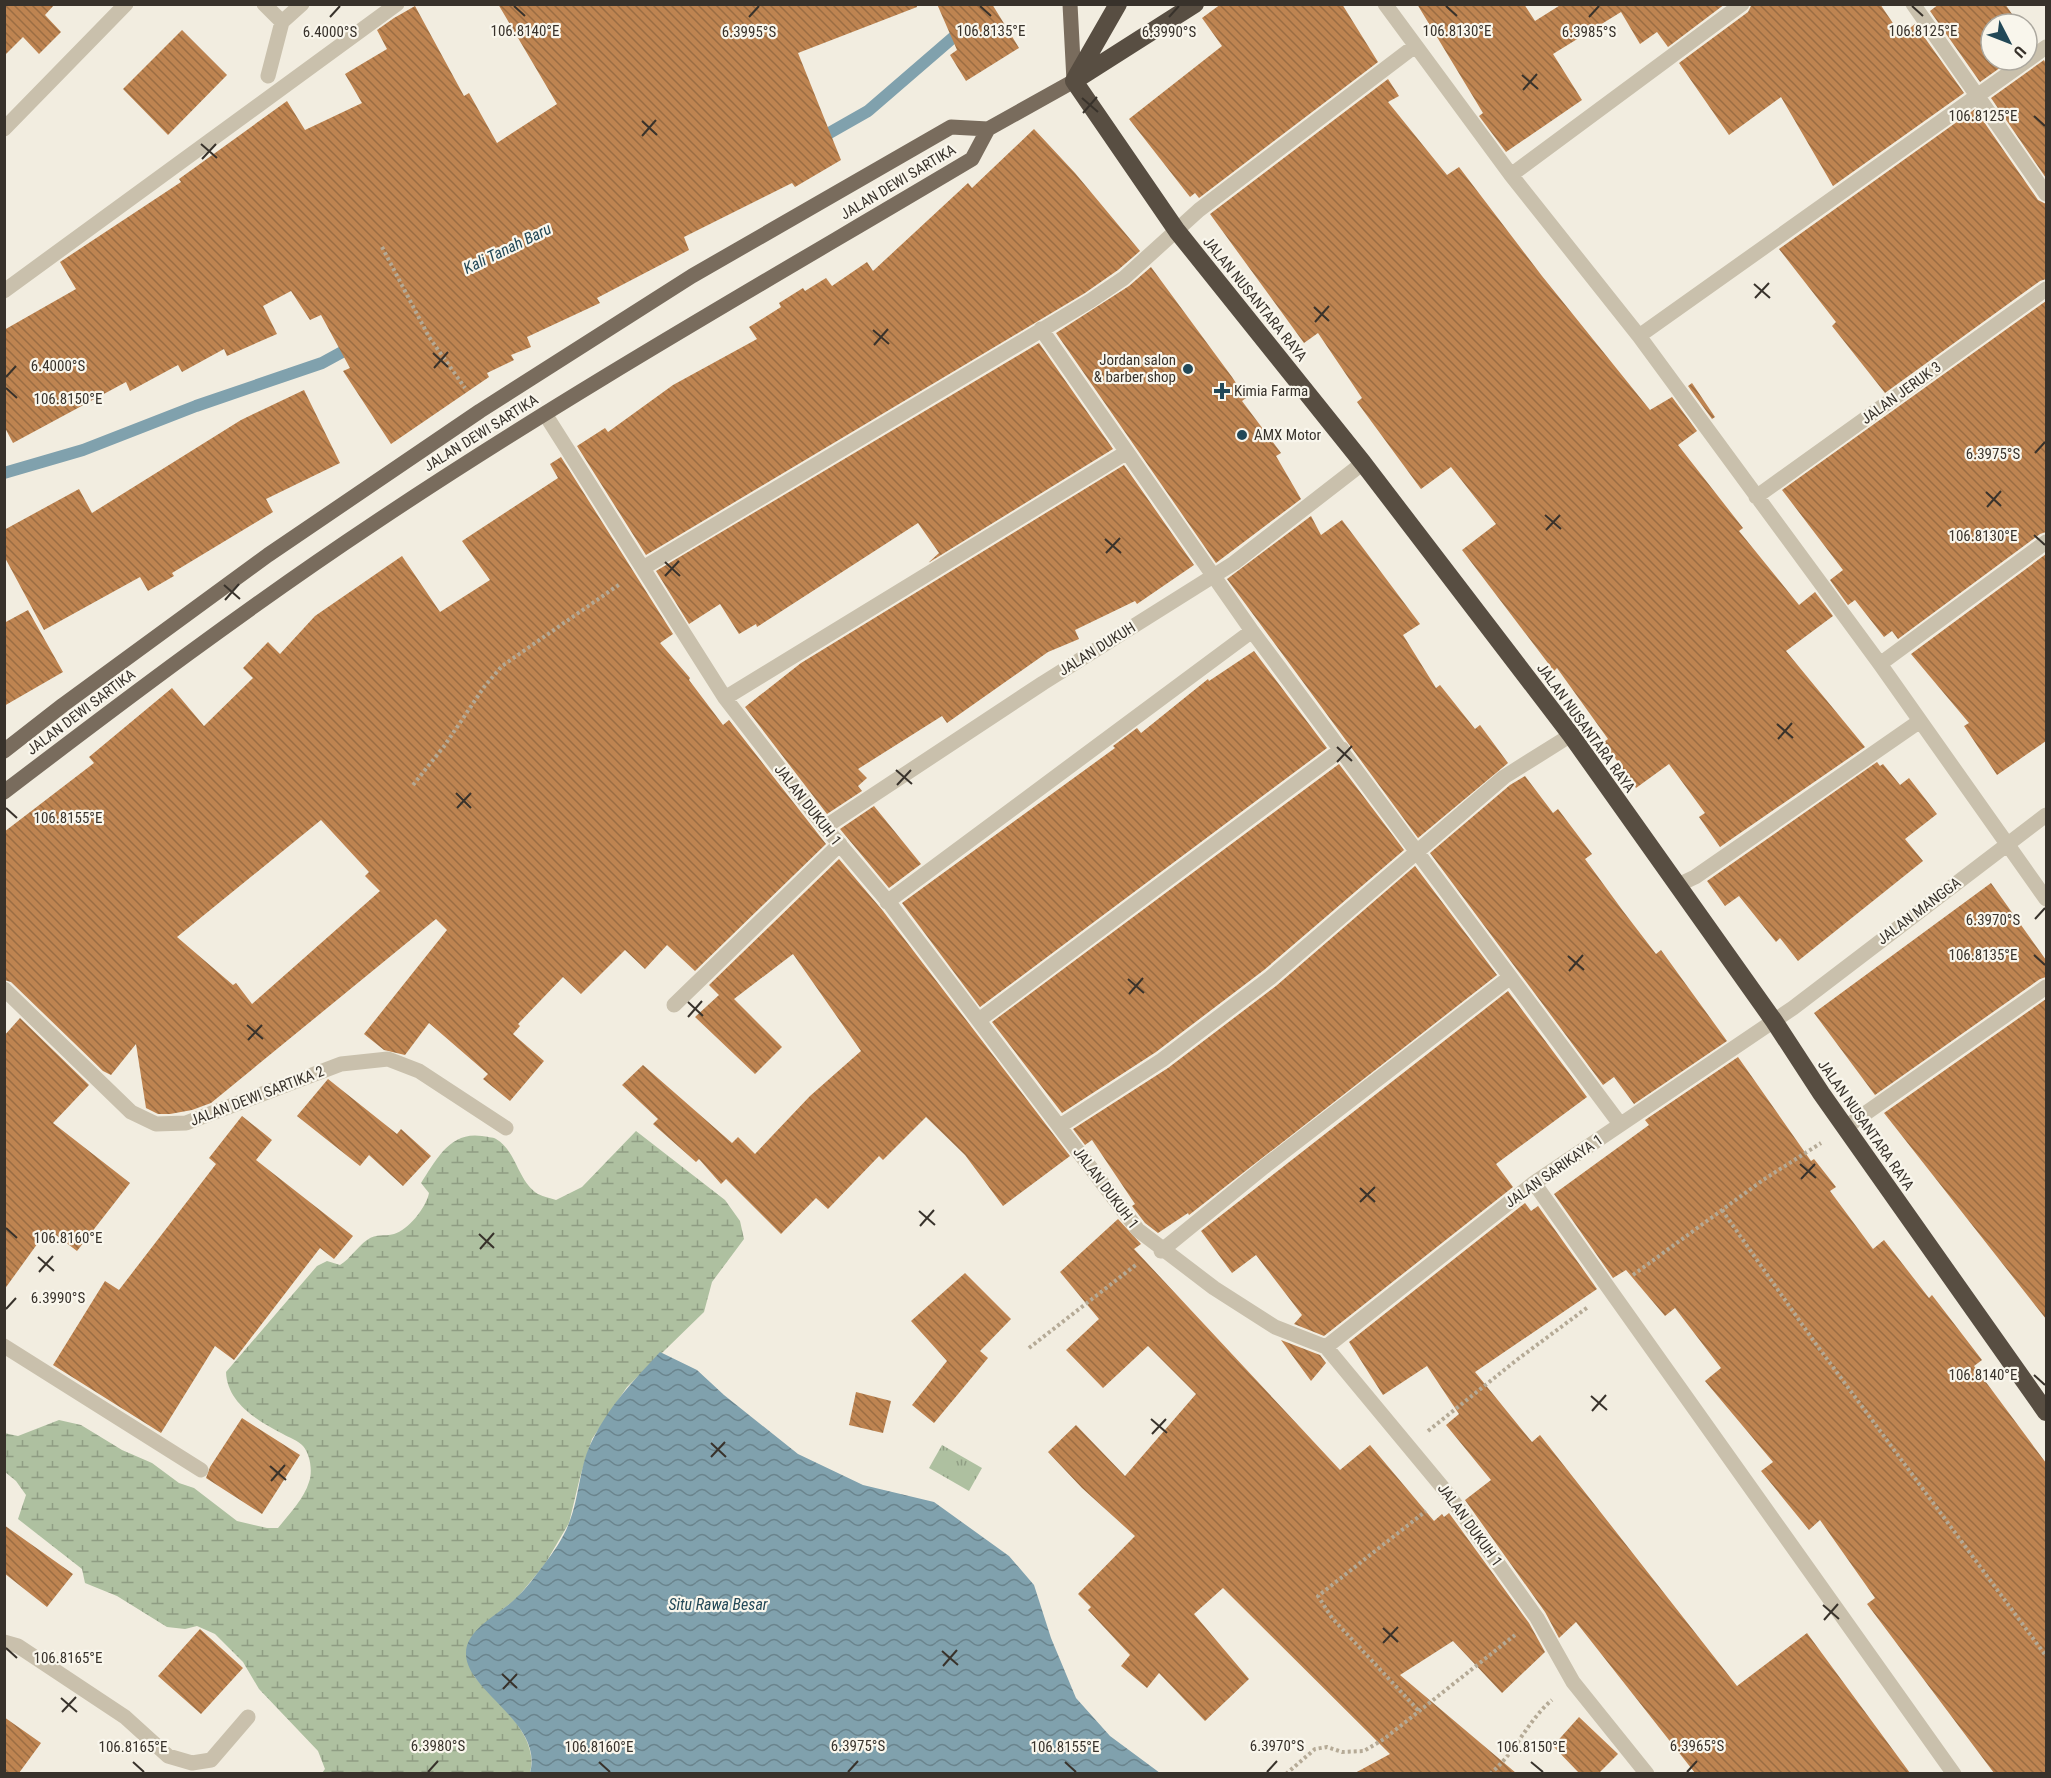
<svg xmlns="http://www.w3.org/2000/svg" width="2051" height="1778" font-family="'Roboto Condensed',sans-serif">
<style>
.grass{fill:url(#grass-tufts)}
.wetland{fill:url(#wetland-marsh)}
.water{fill:url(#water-waves)}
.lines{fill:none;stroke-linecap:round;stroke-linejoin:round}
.stream{stroke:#80a1ad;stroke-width:12}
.building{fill:url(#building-back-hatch);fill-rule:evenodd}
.path{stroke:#b5aa96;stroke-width:4;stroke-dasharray:3 3;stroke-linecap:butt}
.minor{stroke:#c9c0ac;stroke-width:15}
.major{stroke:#796c5d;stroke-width:15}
.highway{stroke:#584e42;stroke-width:18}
.ticks{fill:none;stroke:#38322b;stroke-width:2}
.poi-dot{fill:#224857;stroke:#f9f6ec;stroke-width:2}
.labels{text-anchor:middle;stroke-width:4.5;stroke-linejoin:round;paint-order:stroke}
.street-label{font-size:15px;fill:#38322b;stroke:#f9f6ec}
.poi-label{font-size:15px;fill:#38322b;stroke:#f9f6ec;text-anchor:start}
.water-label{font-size:16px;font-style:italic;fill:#224857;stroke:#f9f6ec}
.ticks-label{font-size:15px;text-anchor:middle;fill:#38322b;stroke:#f9f6ec;stroke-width:4.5;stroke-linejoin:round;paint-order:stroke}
</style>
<defs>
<pattern id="grass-tufts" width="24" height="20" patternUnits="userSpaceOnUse" patternTransform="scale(1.5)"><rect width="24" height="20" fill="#aec0a0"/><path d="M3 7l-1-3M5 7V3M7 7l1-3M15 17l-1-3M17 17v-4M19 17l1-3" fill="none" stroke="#8f9d83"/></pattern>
<pattern id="wetland-marsh" width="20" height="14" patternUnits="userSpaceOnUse" patternTransform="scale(1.5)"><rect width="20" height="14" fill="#aec0a0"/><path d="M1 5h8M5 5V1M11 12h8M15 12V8" fill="none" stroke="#8f9d83"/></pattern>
<pattern id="water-waves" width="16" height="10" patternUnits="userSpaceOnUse" patternTransform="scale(1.5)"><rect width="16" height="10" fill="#80a1ad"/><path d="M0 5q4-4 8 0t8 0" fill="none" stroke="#6a848d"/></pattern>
<pattern id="building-back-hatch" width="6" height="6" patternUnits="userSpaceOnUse" patternTransform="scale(1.5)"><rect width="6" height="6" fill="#be8451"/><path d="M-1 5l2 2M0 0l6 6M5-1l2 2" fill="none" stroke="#9b6d43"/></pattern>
</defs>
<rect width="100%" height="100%" fill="#f2ede0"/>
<path class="grass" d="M942,1445l40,23 -13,23 -40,-23z"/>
<path class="wetland" d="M636,1131l89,69 15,21 4,18 -32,43 -8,30 -77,75 -35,52 -12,38 -11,46 -24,41 -28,34 -30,24 -13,54c22,26 66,59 56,97h-208l3,-4 -7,-18 -59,-62 -16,-27 -28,-28 -18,-8 -12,3 -18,-2 -50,-31 -32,-13 -3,-14 -64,-50 8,-24 -10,-14 -11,-9 -1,-39 14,3 41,-16 22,5 41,25 30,13 27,20 15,5 43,33 30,7h11c11,-14 26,-29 31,-46 4,-11 1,-28 -6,-36 -4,-5 -15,-9 -20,-12 -25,-13 -56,-31 -57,-62l91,-106 10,-5 13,4c11,-7 17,-18 27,-25 10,-7 17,-3 27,-6 14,-4 32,-26 35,-41l-8,-10c15,-23 29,-52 61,-47 4,1 11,1 14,3 20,11 22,43 42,55 6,3 13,4 18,6l26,-13z"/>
<path class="water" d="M660,1352l37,18 27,25 74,59 65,31 71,17 75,54 25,29 17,53 25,60 34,38 50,37h-630c14,-51 -65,-82 -64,-120 0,-25 36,-40 51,-56 10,-9 18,-21 26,-31 10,-13 21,-29 26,-43 11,-27 10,-58 24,-84 16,-33 42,-60 67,-87z"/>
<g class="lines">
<path class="stream" d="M817,140l51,-29 95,-82
M4,473l79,-23 113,-44 126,-43 33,-18"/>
</g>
<path class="building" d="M4,4h51l-10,11 16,17 -22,22 -16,-17 -19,19z
M498,4h419v3l-119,46 43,107 -46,27 -3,-4 -108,54 5,13 -92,48 3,5 -73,34 4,10 -20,8 3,5 -27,13 2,4 -98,67 -48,-73 7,-3 -29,-53 -11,5 -19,-29 -28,15 14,28 -50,22 -3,-7 -42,23 -4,-7 -48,26 -4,-9 -113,61 -9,-17v-96l72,-41 -16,-27 121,-80 -2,-3 108,-78 18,29 57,-27 -17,-29 42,-25 -10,-19 17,-12 21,-12 49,90 5,-3 28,50 60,-39z
M937,4h55l27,44 -53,33 -16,-26 7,-5z
M1221,4h121l36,58 -179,136 -4,-5 -5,4 -61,-78 93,-73 -20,-28z
M1417,4h107l11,17 27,-17h163l-57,43 -11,-15 -17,12 -19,-32 -68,42 29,46 -76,52 -27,-36 4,-3z
M1752,4h128l21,31 14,-11 49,69 -131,93 -52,-89 -52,38 -50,-72 69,-51z
M1939,4h66l14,20h-28v36h20l-31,22 -50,-71z
M182,30l45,45 -59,60 -45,-46z
M2044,60l2,4v114l-55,-80z
M1388,79l11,17 -11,6 59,73 12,-8 83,109 108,134 22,-13 25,34 -19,14 65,83 -4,3 60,74 16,-13 18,24 -47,35 79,96 -145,100 -21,-30 6,-4 -36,-49 -33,24 -32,-46 4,-3 -51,-71 -3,3 -92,-121 34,-26 -45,-57 -30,22 -64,-87 5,-4 -44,-65 -14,10 -94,-129z
M1975,109l63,91 8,4v75l-6,2 -155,112 -53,-67 4,-4 -57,-73z
M1034,129l41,44 65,78 -22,19 -33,23 -439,262 -69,-109 28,-18 3,4 65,-47 84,-46 -8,-12 32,-20 -2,-4 24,-15 2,3 21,-13 6,8 35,-24 6,9 95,-88 4,5z
M1151,267l81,110 14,21 -4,3 39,52 -5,3 25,43 -85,64 -160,-230 73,-47z
M2046,301v231l-6,2 -142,105 -6,-8 -8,6 -29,-37 -7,5 -18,-25 13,-10 -61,-80z
M1039,343l74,106 -185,114 11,-10 -21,-30 -161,104 -1,-3 -17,10 -19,-30 -31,20 -33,-53z
M1692,383l23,34 -3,2 -24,-33z
M304,390l36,73 -74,36 7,13 -101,61 2,3 -26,15 -8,-14 -96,53 -40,-74v-26l75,-41 13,24 149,-93z
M561,457l112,177 -13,9 30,35 -1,2 34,45 6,-5 97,124 -131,127 -28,-26 -22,24 -20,-19 -44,44 -18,-17 -45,47 2,2 -7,8 31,27 -34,40 -27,-22 5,-5 -59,-51 -24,32 -21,-5 -20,-16 83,-104 -11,-11 -225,184 -19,7 -22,4h-12l-12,-6 -10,-64 -25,31 -8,-4 -92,-89 -7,-2v-148l90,-69 -5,-6 83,-69 32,38 49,-48 -10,-10 25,-26 12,12 35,-38 87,-60 38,56 50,-32 -28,-39 96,-63 -8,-14zM321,820l48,52 -4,4 15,15 -128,113 -16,-21 -3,2 -56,-48z
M1124,465l70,100 -57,39 -2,-3 -60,29 4,9 -31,13 -101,71 -5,-7 -84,53 9,9 -9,8 4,5 -35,23 -82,-107 56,-44z
M1311,516l10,19 21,-15 78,104 -17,11 33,53 4,-3 35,44 5,-4 28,38 -90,75 -191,-259z
M2046,554v187l-49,34 -33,-49 5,-3 -58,-69z
M28,610l35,62 -59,34v-83z
M1254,651l73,97 -347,259 -78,-104 213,-155 -2,-2 24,-18 4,5 67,-54 1,2z
M1877,762l3,4 3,-2 17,21 9,-7 28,36 -32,25 18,22 -125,100 -18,-23 -4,4 -37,-46 -14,10 -18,-25z
M1339,764l65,86 -140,120 -108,82 -94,61 -70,-91z
M1525,776l28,37 5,-4 34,45 -7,5 38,52 33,43 5,-4 66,91 -93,63 -20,-27 -11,8 -173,-232 80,-68z
M874,806l47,58 -32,24 -49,-59z
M839,859l44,52 187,245 -67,50 -38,-51 -39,-38 -43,43 -4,-4 -51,53 -12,-11 -35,36 -55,-55 -5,5 -22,-25 -3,3 -43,-38 5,-5 -36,-34 21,-20 89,78 6,-6 17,17 55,-58 51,-45 -68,-97 -59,45 48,48 -27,27 -60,-57 24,-22 -10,-10z
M1415,866l82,109 -308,240 -1,-2 -30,20 -13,-10 -13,-17 3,-2 -43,-64 -7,5 -12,-16 95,-61 108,-82z
M1991,883l55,77v17l-6,2 -165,116 -61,-82z
M1508,991l79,106 -91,67 17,23 -189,149 -30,-12 8,-9 -46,-60 -24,18 -31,-42z
M2046,999v320l-162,-206z
M20,1018l69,67 -36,38 77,60 -53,68 -29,-22 -44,61v-254z
M1738,1057l73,104 3,-2 22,28 -6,4 43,58 11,-9 45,58 3,-3 50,65 -8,6 72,97v310h-52l-127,-169 8,-6 -55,-78 -11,10 -48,-59 12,-9 -68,-81 16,-13 -46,-60 -10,8 -39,-46 -13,8 -59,-84 95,-69 -4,-5z
M328,1079l69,55 4,-5 30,27 -28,30 -34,-31 -9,11 -63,-50z
M242,1116l30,24 -16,20 97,76 -19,23 -14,-11 -86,112 -19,-14 -54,87 -108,-68 52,-84 14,9 97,-126 -7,-6z
M1525,1203l6,8 7,-5 59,83 -122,83 57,70 8,-7 197,251 70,-53 103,140h-215l-119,-151 -17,16 -14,-26 -80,-112 26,-20 -45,-55 13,-11 -32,-48 -44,29 -34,-53z
M1118,1219l23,25 -7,5 206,221 30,-25 64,76 8,-7 2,3 5,-4 80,110 16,29 -43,41 -49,-52 -53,34 116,98h-161l35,-19 -167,-166 -29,26 55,65 -44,42 -46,-48 -12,15 -26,-22 9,-11 -42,-45 3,-3 -13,-13 57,-58 -53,-48 -34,-36 28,-27 49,51 71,-82 -48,-48 -45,42 -37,-38 33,-31 -39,-47z
M965,1273l46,46 -31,32 8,7 -54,65 -22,-18 35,-44 -36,-40z
M1281,1340l39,15 6,8 -15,18z
M856,1392l35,9 -8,32 -34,-8z
M242,1418l58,37 -38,59 -56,-36 4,-11z
M4,1525l69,49 -26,33 -43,-34z
M200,1629l43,39 -42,46 -43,-38z
M4,1717l37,26 -22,30h-15z
M1579,1717l39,37 -19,19h-20l-26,-27z"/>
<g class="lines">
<path class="path" d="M382,247l47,90 36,51
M413,785l32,-40 39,-58 18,-21 118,-82
M1722,1210l91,130 233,316
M1633,1275l130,-95 58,-37
M1029,1348l108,-84
M1428,1431l90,-72 70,-52
M1418,1710l-86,-92 -14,-22 108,-85
M1286,1774l29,-25 12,-2 15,5 22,-1 20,-12 131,-104
M1490,1774c27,-23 37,-53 62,-74"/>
<path class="minor" d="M264,4l18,18 20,-18
M1385,4l126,171 128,161 241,328 166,235
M1913,4l133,190
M268,76l14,-54
M4,129l122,-125
M1511,175l231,-171
M4,291l393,-287
M1041,329l211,302 368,493
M1639,336l407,-289
M545,414l180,284 100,129 65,77 248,326 76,58 61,39 51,20 122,147 89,124 36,64 74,92
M1756,497l290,-208
M643,568l447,-267 34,-23 75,-68 216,-164
M1880,664l166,-122
M725,698l402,-246
M825,827l218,-144 191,-120 129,-100
M1678,885l17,-8 225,-156
M887,902l365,-271
M4,989l127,123 25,12 30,-1 155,-59 47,-5 31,12 87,57
M674,1005l166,-161
M979,1020l363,-271
M1060,1126l102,-66 108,-82 234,-201 67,-42
M1846,1127l200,-140
M1534,1183l420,591
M1161,1251l103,-84 245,-189
M4,1346l197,124
M1326,1347l208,-164 259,-175 253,-193
M4,1642l14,4 107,71 43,39 24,7 19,-3 37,-43"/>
<path class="major" d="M4,751l59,-46 205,-150 212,-144 212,-135 259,-149 37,2 86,-48 -4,-77
M4,792c122,-93 244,-185 372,-270 193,-129 396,-244 596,-363l16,-30"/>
<path class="highway" d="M1075,79l43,-75
M1074,81l103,150 186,232 208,272 203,286 47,72 225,319
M1074,81l121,-77"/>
</g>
<path class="ticks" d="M514,6l11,10M980,6l11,10M1446,6l11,10M1912,6l11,10M330,17l10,-11M749,17l10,-11M1169,17l10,-11M1589,17l10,-11M1522,75l16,14M1523,90l14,-16M1082,98l16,14M1083,113l14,-16M2034,116l11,10M642,121l15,14M642,136l14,-16M201,144l16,14M202,159l14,-15M1754,284l16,14M1755,298l14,-15M1314,307l15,14M1315,322l14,-16M873,330l16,14M874,345l14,-16M433,353l15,14M434,368l14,-16M6,377l10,-11M6,388l11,10M2035,453l10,-11M1986,492l15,14M1987,507l14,-16M1545,515l16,14M1546,530l14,-15M2034,535l11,10M1105,539l16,14M1106,553l14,-15M665,562l15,14M665,576l14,-15M224,585l16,14M225,600l14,-16M1777,724l16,14M1778,739l14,-16M1337,747l15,14M1337,762l15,-16M896,770l16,14M897,785l14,-15M456,793l15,15M6,808l11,10M457,808l14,-15M2035,919l10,-11M2034,955l11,10M1568,956l16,14M1569,971l14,-16M1128,979l16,14M1129,994l14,-16M688,1002l15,14M688,1017l14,-16M247,1025l16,14M248,1040l14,-15M1800,1164l16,14M1801,1179l14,-15M1360,1188l15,14M1360,1202l15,-15M919,1211l16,14M920,1226l14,-16M6,1228l11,10M479,1234l15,14M480,1249l14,-16M38,1257l16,14M39,1272l14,-16M6,1309l10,-11M2034,1375l11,10M1591,1396l16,14M1592,1411l14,-16M1151,1419l16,14M1152,1434l14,-15M711,1443l15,14M711,1457l14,-15M270,1466l16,14M271,1481l14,-16M1823,1605l16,14M1824,1620l14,-16M1383,1628l15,14M1383,1643l15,-16M6,1648l11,10M942,1651l16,14M943,1666l14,-16M502,1674l15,14M503,1689l14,-15M61,1698l16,14M62,1712l14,-15M133,1762l11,10M599,1762l11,10M1065,1762l11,10M1531,1762l12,10M428,1772l10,-11M848,1772l10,-11M1267,1772l10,-11M1687,1772l10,-11"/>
<g class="poi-dot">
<circle cx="1188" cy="369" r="6"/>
<path d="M1219 382h6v6h6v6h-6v6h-6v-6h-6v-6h6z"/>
<circle cx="1242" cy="435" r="6"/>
</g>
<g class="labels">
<g class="street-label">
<text transform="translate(898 182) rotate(-31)" y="5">JALAN DEWI SARTIKA</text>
<text transform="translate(1255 299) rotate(51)" y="5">JALAN NUSANTARA RAYA</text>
<text transform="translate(1901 393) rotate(-36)" y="5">JALAN JERUK 3</text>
<text transform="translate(481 433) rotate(-32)" y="5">JALAN DEWI SARTIKA</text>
<text transform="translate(1097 649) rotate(-32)" y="5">JALAN DUKUH</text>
<text transform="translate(81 712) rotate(-37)" y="5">JALAN DEWI SARTIKA</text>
<text transform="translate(1586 728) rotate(54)" y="5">JALAN NUSANTARA RAYA</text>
<text transform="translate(808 805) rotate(52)" y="5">JALAN DUKUH 1</text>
<text transform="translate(1919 911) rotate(-37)" y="5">JALAN MANGGA</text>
<text transform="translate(257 1096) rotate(-21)" y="5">JALAN DEWI SARTIKA 2</text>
<text transform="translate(1866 1125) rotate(55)" y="5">JALAN NUSANTARA RAYA</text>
<text transform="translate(1554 1171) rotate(-35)" y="5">JALAN SARIKAYA 1</text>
<text transform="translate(1106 1188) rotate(53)" y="5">JALAN DUKUH 1</text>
<text transform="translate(1470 1525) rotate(54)" y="5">JALAN DUKUH 1</text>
</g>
<g class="poi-label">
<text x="1176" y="365" text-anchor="end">Jordan salon<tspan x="1176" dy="17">&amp; barber shop</tspan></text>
<text x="1234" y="396">Kimia Farma</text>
<text x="1254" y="440">AMX Motor</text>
</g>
<g class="water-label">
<text transform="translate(507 248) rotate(-26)" y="6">Kali Tanah Baru</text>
<text x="718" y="1610">Situ Rawa Besar</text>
</g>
</g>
<g class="ticks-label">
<text x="1457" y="36">106.8130°E</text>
<text x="525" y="36">106.8140°E</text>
<text x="991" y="36">106.8135°E</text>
<text x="1923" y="36">106.8125°E</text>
<text x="330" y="37">6.4000°S</text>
<text x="749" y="37">6.3995°S</text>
<text x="1169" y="37">6.3990°S</text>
<text x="1589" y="37">6.3985°S</text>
<text x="1983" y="121">106.8125°E</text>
<text x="58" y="371">6.4000°S</text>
<text x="68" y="404">106.8150°E</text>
<text x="1993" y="459">6.3975°S</text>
<text x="1983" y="541">106.8130°E</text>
<text x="68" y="823">106.8155°E</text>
<text x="1993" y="925">6.3970°S</text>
<text x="1983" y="960">106.8135°E</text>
<text x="68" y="1243">106.8160°E</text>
<text x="58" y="1303">6.3990°S</text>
<text x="1983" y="1380">106.8140°E</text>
<text x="68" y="1663">106.8165°E</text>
<text x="438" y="1751">6.3980°S</text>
<text x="858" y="1751">6.3975°S</text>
<text x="1277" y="1751">6.3970°S</text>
<text x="1697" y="1751">6.3965°S</text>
<text x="133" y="1752">106.8165°E</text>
<text x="599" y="1752">106.8160°E</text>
<text x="1065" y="1752">106.8155°E</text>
<text x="1531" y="1752">106.8150°E</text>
</g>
<rect width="2051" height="1778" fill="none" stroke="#38322b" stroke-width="12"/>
<g transform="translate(2009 42) rotate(132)"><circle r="28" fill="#f9f6ec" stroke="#aca89f" stroke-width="1.5"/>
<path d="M0-4.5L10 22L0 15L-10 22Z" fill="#224857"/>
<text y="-9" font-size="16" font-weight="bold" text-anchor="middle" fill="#38322b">U</text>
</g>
</svg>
